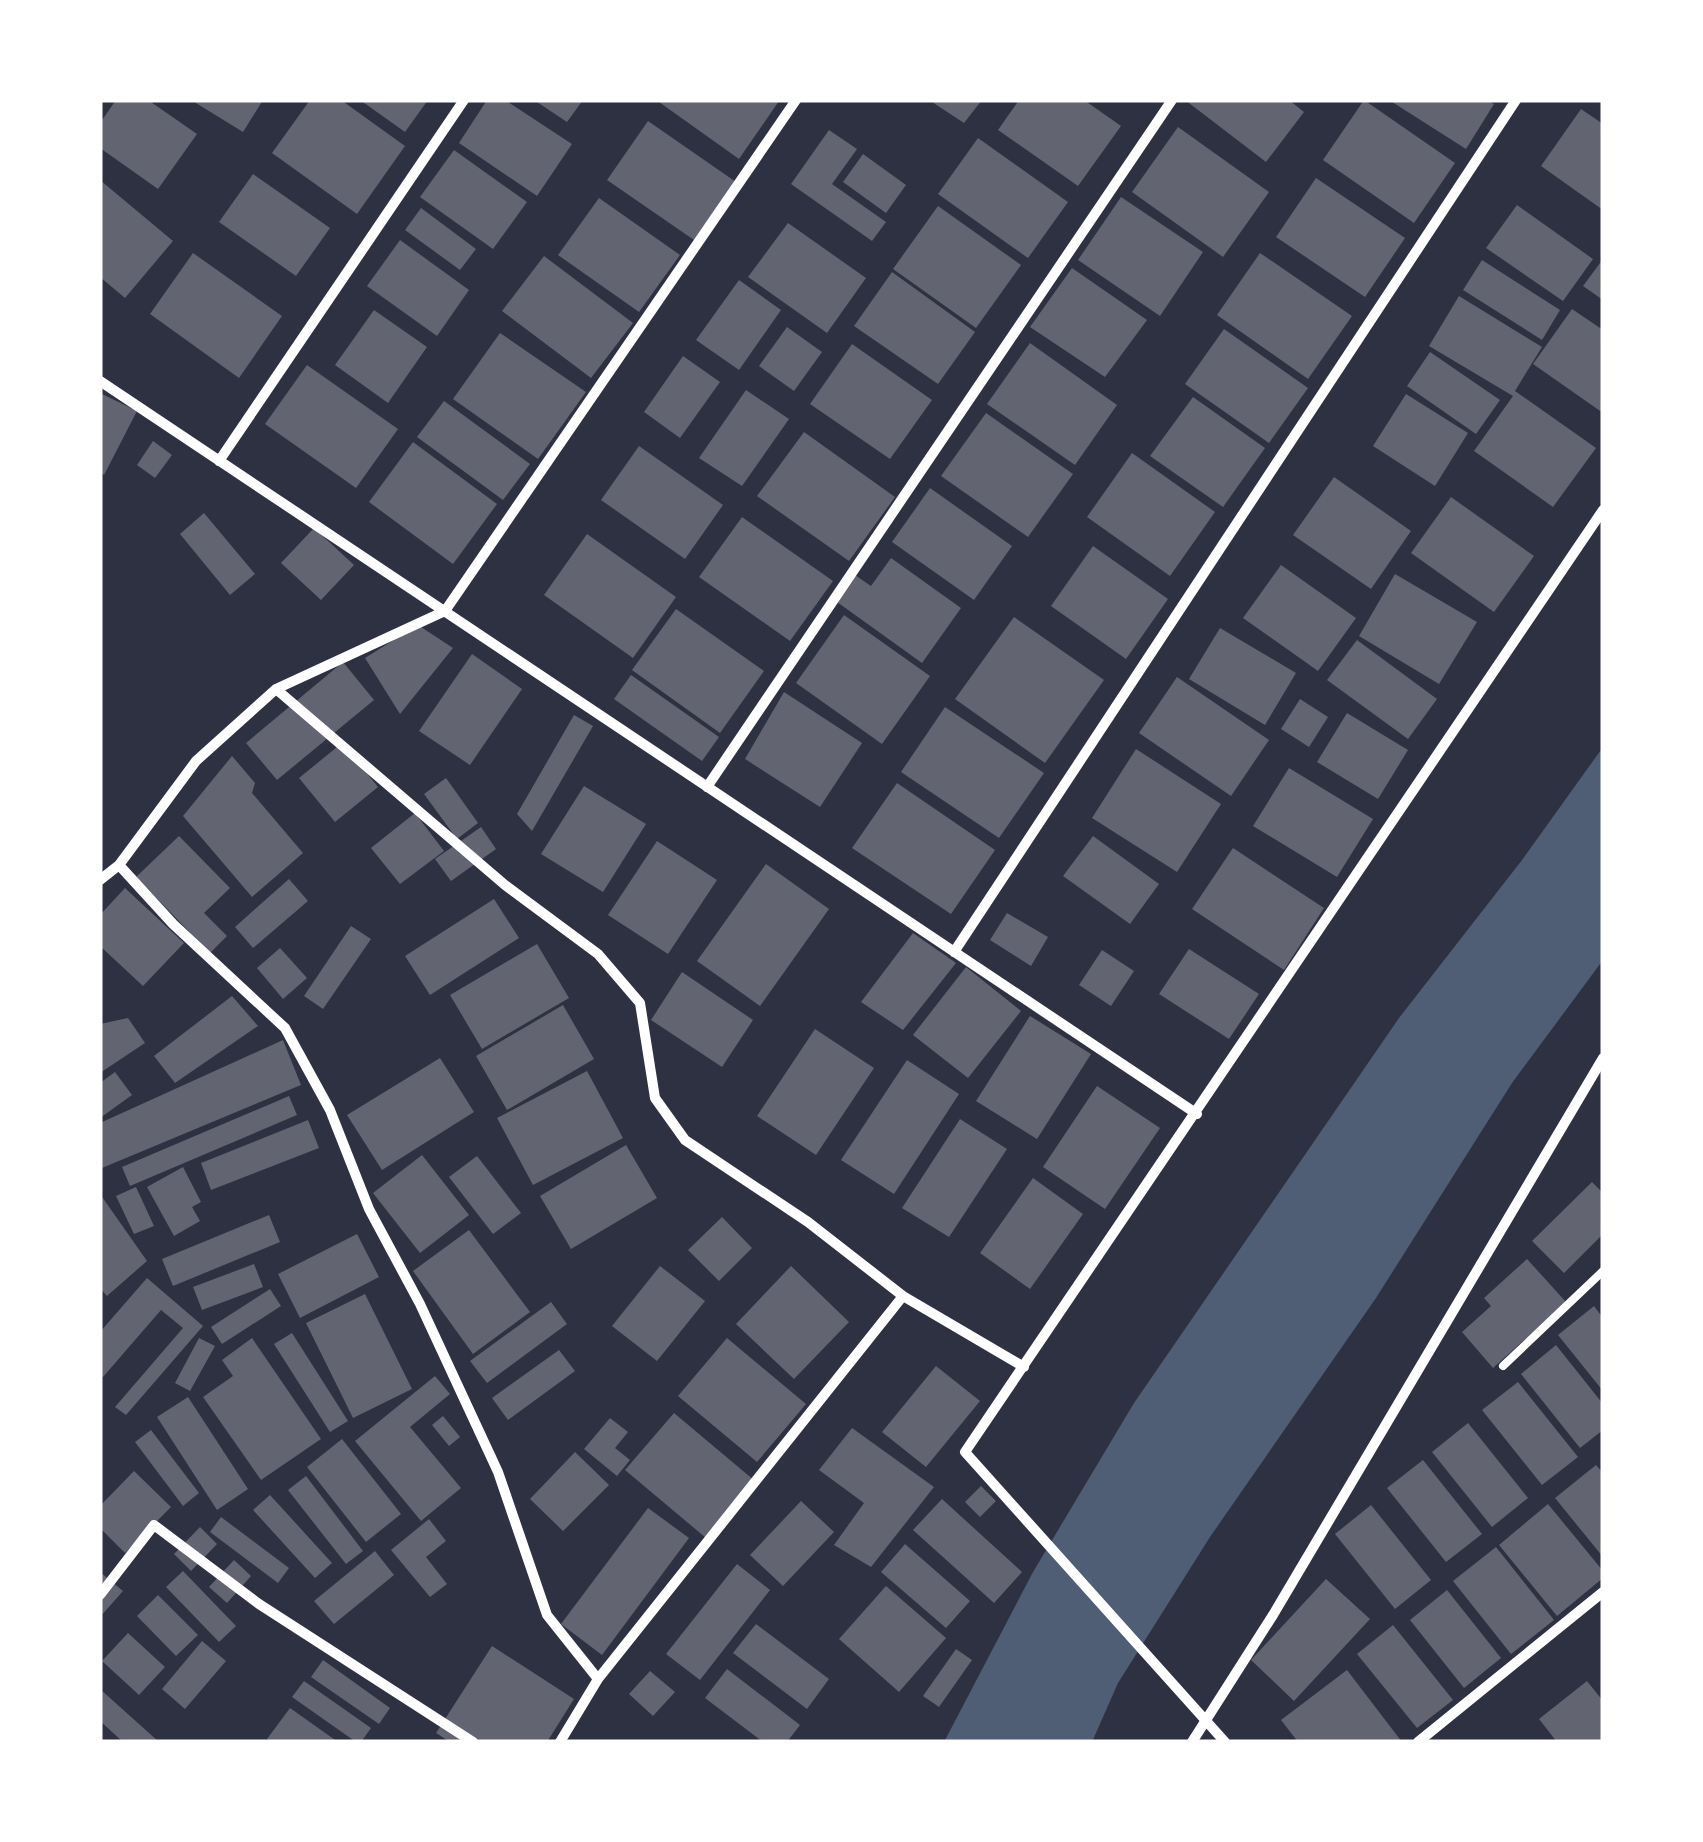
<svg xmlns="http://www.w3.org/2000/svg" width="1703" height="1842" font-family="Karla,sans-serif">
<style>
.water{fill:#4f5d75}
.building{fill:#626471}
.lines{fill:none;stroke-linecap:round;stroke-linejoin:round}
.service{stroke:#fff;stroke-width:8}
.minor{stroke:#fff;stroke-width:10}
</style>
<rect width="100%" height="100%" fill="#2d3142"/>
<path class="water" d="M1603,747v213l-91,123 -136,215 -166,239 -92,146 -26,59h-148l89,-170 101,-169 265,-385 123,-158z"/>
<path class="building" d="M116,100h32l49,34 -39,55 -58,-41v-25z
M191,100h72l-20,32z
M310,100h31l64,46 -48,68 -85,-61z
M360,100h68l-23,32z
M487,100h18l67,44 -35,52 -78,-53z
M534,100h49l-16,22z
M660,100h117l2,1 -40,58 -80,-57z
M929,100h53l-18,23z
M1019,100h65l37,26 -43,60 -80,-56z
M1185,100h104l15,12 -38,50z
M1364,100l91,63 -41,60 -91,-63z
M1389,100h98l7,4 -28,45z
M1581,109l22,15v86l-62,-44z
M648,121l88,61 -42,58 -87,-60z
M1178,127l91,65 -46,65 -91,-65z
M829,130l28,19 -25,35 54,38 -14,19 -81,-57z
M978,138l90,64 -40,56 -90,-64z
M454,150l73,52 -34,47 -73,-52z
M863,154l43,31 -20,28 -43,-31z
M253,174l77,54 -34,48 -77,-54z
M1316,178l89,60 -40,59 -89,-60z
M100,180l73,61 -48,57 -25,-21z
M1121,197l82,55 -43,64 -82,-56z
M599,198l81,57 -41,57 -81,-57z
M1517,205l76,54 -30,42 -77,-53z
M938,206l83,59 -45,63 -83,-59z
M421,208l55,41 -16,21 -55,-40z
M788,223l78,55 -39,55 -79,-56z
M400,240l69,50 -32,46 -70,-50z
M193,253l89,63 -43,62 -89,-64z
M1260,253l92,63 -44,63 -91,-64z
M544,256l89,67 -42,55 -89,-67z
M1603,259v41l-20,-14z
M1482,260l78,50 -18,30 -79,-50z
M1072,268l75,52 -42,57 -75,-50z
M892,272l83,60 -37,52 -84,-58z
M739,280l42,30 -42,60 -43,-30z
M1459,296l83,51 -27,44 81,57 -43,59 -79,-56 39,-55 -84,-50z
M1572,309l31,21v83l-70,-49z
M374,310l53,37 -39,56 -53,-38z
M787,327l35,25 -28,39 -35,-25z
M1224,329l84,59 -39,55 -84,-59z
M500,333l86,59 -48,67 -85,-60z
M1030,343l87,62 -42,60 -88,-61z
M852,344l80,56 -42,59 -80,-55z
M1430,352l70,48 -24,34 -69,-48z
M683,356l37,26 -40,56 -36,-26z
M307,365l91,64 -42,59 -91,-64z
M746,390l43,29 -47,67 -43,-28z
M100,393l37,18 -33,64 -4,-3z
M1406,394l62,39 -33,53 -62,-40z
M1193,397l72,51 -42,59 -73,-51z
M444,401l86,63 -27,36 -86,-63z
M986,413l87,61 -45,63 -87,-61z
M804,432l91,65 -46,64 -92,-65z
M153,441l19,14 -17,23 -18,-13z
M413,442l84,62 -44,60 -84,-62z
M639,446l84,59 -38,54 -84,-59z
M1132,453l83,59 -45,64 -83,-59z
M1334,477l77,54 -40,58 -78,-54z
M930,488l82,58 -38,54 -82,-58z
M1451,497l83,59 -40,56 -83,-59z
M204,513l51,61 -25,21 -50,-61z
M742,517l91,64 -43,60 -91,-64z
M314,528l40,37 -33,35 -40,-37z
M587,534l89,63 -43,61 -89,-63z
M1093,546l75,53 -42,60 -75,-53z
M891,558l70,50 -39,55 -85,-61 18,-27 16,11z
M1281,565l75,53 -38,53 -75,-53z
M1395,574l82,48 -38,62 -80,-48z
M676,609l88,62 -44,62 -88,-63z
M844,615l86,61 -48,68 -86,-61z
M1014,617l90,63 -59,83 -90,-64z
M418,625l35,23 -53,66 -35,-56z
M1220,628l76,45 -31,52 -76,-46z
M1357,640l80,59 -29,40 -81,-59z
M472,654l50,35 -52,76 -51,-34z
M343,662l31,38 -97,80 -31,-37z
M631,675l88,62 -17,24 -88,-62z
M1177,677l92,63 -38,56 -92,-63z
M784,692l78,51 -42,64 -75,-48z
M1300,699l28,18 -19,30 -28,-18z
M945,707l99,66 -45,65 -98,-66z
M1347,713l61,37 -30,49 -61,-37z
M574,715l19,11 -61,105 -15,-17z
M342,743l36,44 -43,35 -36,-44z
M1136,749l85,55 -44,68 -85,-54z
M232,756l23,27 -3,10 51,60 -51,44 -69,-81z
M1289,768l84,51 -36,58 -84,-51z
M446,778l32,45 -21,16 -33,-45z
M897,783l98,67 -44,64 -99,-66z
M584,786l62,38 -43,68 -62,-38z
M415,813l29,38 -44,33 -29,-36z
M481,827l15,22 -45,32 -16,-22z
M179,836l51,52 -26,25 23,23 -17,17 -74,-76z
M1093,836l66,48 -29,40 -67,-48z
M657,841l60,39 -49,74 -60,-39z
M1233,848l91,60 -40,62 -92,-61z
M766,864l63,45 -69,97 -63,-45z
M289,879l19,22 -55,47 -18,-21z
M125,888l59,55 -41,43 -43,-40v-31z
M494,899l25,39 -89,57 -25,-39z
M1007,913l41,24 -17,29 -41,-26z
M351,926l20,13 -48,70 -19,-13z
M913,933l43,30 -53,67 -42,-28z
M537,944l32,54 -87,51 -32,-54z
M280,948l27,30 -24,21 -26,-31z
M1189,949l70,45 -30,45 -70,-45z
M1102,950l32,21 -23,35 -32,-21z
M966,967l55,44 -53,67 -55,-43z
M682,972l71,48 -31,47 -71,-47z
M232,996l26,30 -83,57 -21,-27z
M563,1005l31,54 -87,51 -31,-54z
M1030,1016l61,38 -54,85 -61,-38z
M128,1018l17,25 -45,30v-49z
M815,1029l59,39 -58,87 -59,-39z
M283,1040l18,45 -199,83 -2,-45z
M440,1058l34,54 -92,58 -35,-55z
M907,1060l52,34 -65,100 -53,-34z
M587,1071l36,67 -90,47 -36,-67z
M115,1072l17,23 -32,23v-35z
M1097,1086l63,42 -55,81 -62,-42z
M289,1096l8,19 -167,71 -8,-19z
M960,1119l47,30 -58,88 -47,-29z
M308,1120l11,28 -108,42 -10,-27z
M626,1145l31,53 -86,51 -31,-53z
M422,1155l47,60 -49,38 -47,-60z
M477,1156l44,57 -28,21 -44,-57z
M183,1167l18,35 -9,5 8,14 -26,15 -27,-49z
M1033,1178l50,36 -53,75 -50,-36z
M1592,1182l11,11v41l-39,39 -32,-32z
M136,1187l18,39 -20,8 -18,-38z
M100,1194l47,67 -40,35 -7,-8z
M269,1215l11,27 -107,44 -11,-27z
M722,1217l30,31 -33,33 -31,-31z
M469,1230l61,82 -57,42 -60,-83z
M357,1234l22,43 -79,41 -22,-44z
M1527,1259l39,43 -73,66 -31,-36 29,-26 -7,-8z
M254,1264l9,23 -61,23 -9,-23z
M660,1266l45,35 -48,60 -45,-35z
M791,1266l58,56 -55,57 -58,-55z
M147,1278l56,48 -77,89 -11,-8 68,-79 -22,-18 -58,67 -3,-3v-42z
M270,1289l11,17 -59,38 -11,-17z
M365,1294l47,95 -59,29 -47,-95z
M551,1302l16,22 -80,59 -17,-22z
M1594,1306l9,12v73l-45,-56z
M292,1333l56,88 -18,11 -56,-88z
M199,1338l16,8 -25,45 -15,-8z
M252,1338l69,101 -60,41 -58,-83 30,-21 -11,-16z
M727,1338l79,66 -49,58 -79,-66z
M1556,1345l47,59v26l-23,18 -59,-74z
M559,1350l16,21 -67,49 -16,-22z
M936,1366l44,35 -54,66 -44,-35z
M435,1376l15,18 -40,33 51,61 -40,33 -66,-80z
M1518,1382l60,75 -36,28 -60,-75z
M188,1397l60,92 -31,21 -60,-93z
M674,1413l81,68 -49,57 -81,-68z
M443,1416l17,21 -11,9 -17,-21z
M610,1418l18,14 -13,16 15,12 -13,16 -33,-27z
M1468,1423l60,75 -36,29 -60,-75z
M852,1428l82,59 -63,80 -37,-22 30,-42 -45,-33z
M151,1430l48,63 -16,13 -48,-64z
M342,1439l59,75 -35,28 -59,-75z
M575,1452l34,33 -46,46 -33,-32z
M1423,1460l59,74 -36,28 -59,-74z
M1596,1465l7,8v84l-48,-59z
M134,1471l37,36 -46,46 -25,-25v-22z
M306,1476l57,75 -17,13 -58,-74z
M981,1486l15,15 -16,16 -15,-15z
M270,1495l62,68 -17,15 -62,-68z
M942,1499l80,73 -28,31 -81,-73z
M801,1501l33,31 -51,54 -33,-31z
M1548,1504l55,67v7l-46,38 -58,-71z
M1371,1505l60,75 -36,29 -60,-75z
M648,1508l41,30 -87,117 -41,-31z
M221,1517l68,51 -11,15 -68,-51z
M429,1519l17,22 -20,16 21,27 -17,13 -39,-47z
M200,1527l17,17 -26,27 -17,-17z
M905,1544l65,57 -24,27 -65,-56z
M1496,1547l58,73 -43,34 -58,-73z
M375,1551l19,24 -60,49 -20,-23z
M234,1560l17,16 -24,27 -18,-16z
M737,1564l33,26 -70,90 -34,-26z
M183,1571l53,55 -17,16 -53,-55z
M100,1572l23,19 -23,26z
M1326,1579l44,40 -76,82 -43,-41z
M886,1586l60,52 -47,54 -60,-53z
M1447,1590l54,68 -37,30 -54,-68z
M158,1595l40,40 -22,21 -39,-40z
M756,1624l73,55 -22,30 -74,-56z
M1393,1625l60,75 -36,28 -60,-74z
M128,1633l37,34 -26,28 -37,-34z
M202,1641l24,20 -41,48 -23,-20z
M492,1646l82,53 -27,43h-97l-14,-9z
M956,1649l16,11 -33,47 -16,-11z
M323,1660l67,48 -11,16 -68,-47z
M727,1669l73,56 -13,17h-24l-58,-44z
M1347,1670l55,72h-104l-17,-22z
M650,1671l25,21 -22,24 -24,-22z
M304,1681l67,47 -10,14h-5l-64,-45z
M1587,1681l16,20v41h-46l-18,-23z
M100,1689l59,53h-36l-23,-21z
M290,1708l48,34h-66l-5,-3z"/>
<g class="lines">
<path class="service" d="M1503,1366l100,-95"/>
<path class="minor" d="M100,381l1097,733
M219,461l245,-361
M276,689l229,196 93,69 42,49 15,95 30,42 123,82 95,74 121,71
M707,787l465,-687
M119,865l54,59 112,104 45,82 39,99 51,95 78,168 49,143 51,64
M100,880l19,-15 77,-104 80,-72 169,-78 351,-511
M954,952l562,-852
M100,1595l54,-70 105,79 214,138
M560,1742l38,-63 305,-383
M1192,1742l81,-127 330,-557
M1225,1742l-260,-290 638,-942
M1418,1742l185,-150"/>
</g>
<rect width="1703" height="1842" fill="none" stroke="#ffffff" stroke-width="205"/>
</svg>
